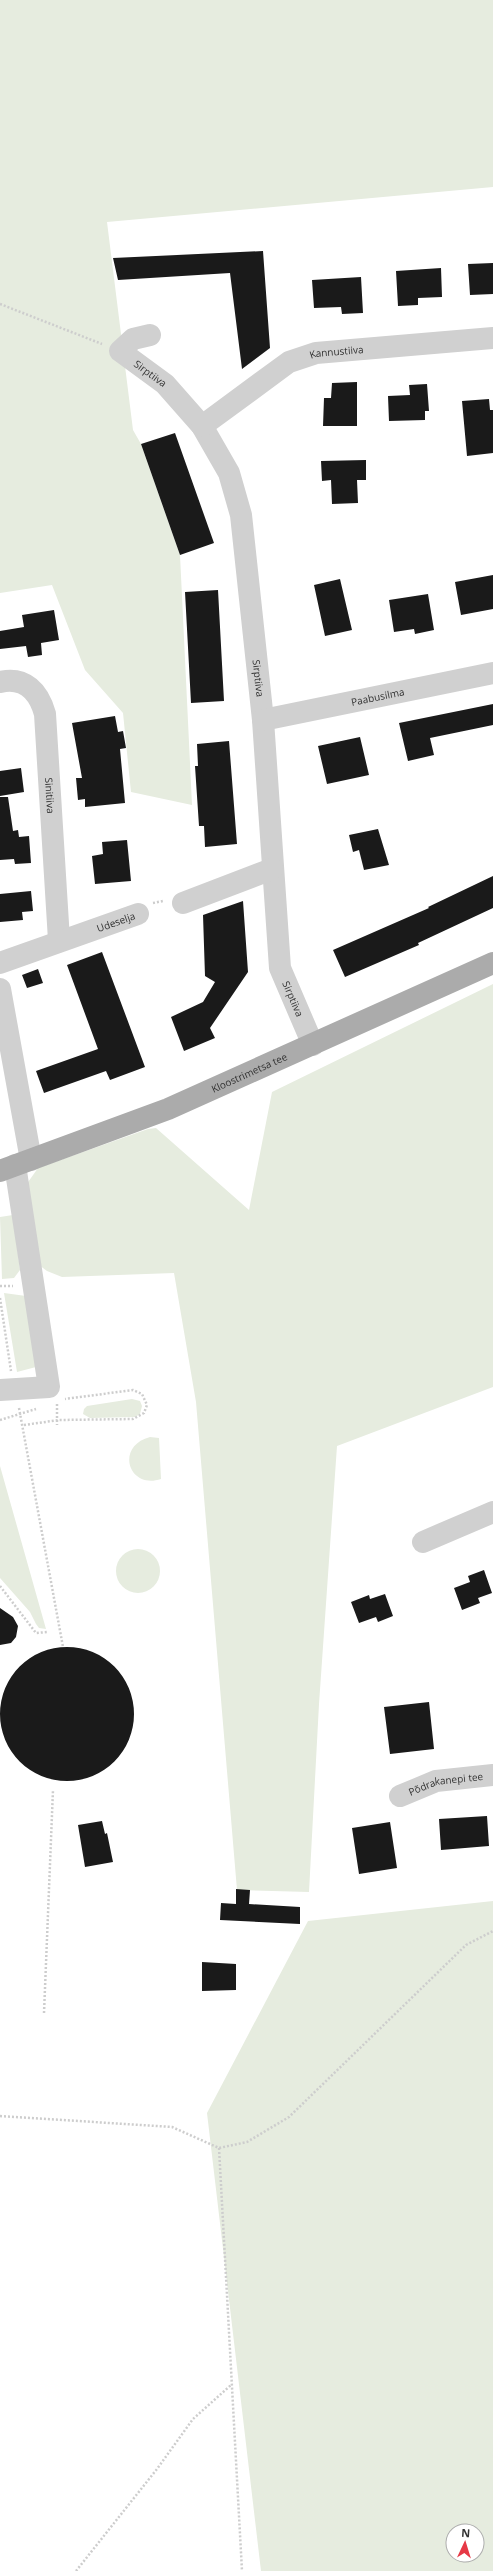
<svg xmlns="http://www.w3.org/2000/svg" width="493" height="2571" font-family="'Open Sans',sans-serif">
<style>
.green{fill:#e6ecdf;fill-rule:evenodd}
.building{fill:#1a1a1a}
.lines{fill:none;stroke-linecap:round;stroke-linejoin:round}
.path{stroke:#cdcdcd;stroke-width:2.5;stroke-dasharray:2 2;stroke-linecap:butt}
.minor{stroke:#d0d0d0;stroke-width:22}
.major{stroke:#ababab;stroke-width:22}
.labels{text-anchor:middle;stroke-width:4;stroke-linejoin:round;paint-order:stroke}
.street-label{font-size:10px;fill:#333;stroke:#fff}
</style>
<rect width="100%" height="100%" fill="#fff"/>
<path class="green" d="M0,0h493v187l-386,35 26,208 8,14 39,111 12,250 -61,-13 -8,-79 -38,-43 -33,-85 -52,8z
M493,984v403l-156,59 -18,258 -10,188 -72,-2 -41,-488 -22,-129 -112,4 -15,-6 -8,-6 -13,-80 12,-17 110,-39 8,-1 93,82 23,-118z
M13,1215l7,55 -6,8 -12,1 -2,-62z
M4,1293l22,3 10,71 -19,5z
M132,1399l8,2 2,5 -2,8 -5,3 -45,1 -7,-4 1,-5 3,-3z
M150,1437l9,1 2,41c-33,11 -46,-33 -11,-42z
M0,1466l46,163 -7,-1 -3,-4 -6,-12 -30,-34z
M116 1571a22 22 0 1 1 44 0a22 22 0 1 1-44 0Z
M493,1901v670h-232l-54,-458 101,-192zM453,2531h24v24h-24z"/>
<path class="building" d="M263,251l7,97 -28,21 -12,-96 -112,7 -5,-22z
M493,263v31l-23,1 -2,-31z
M441,268l1,29 -24,1v7l-20,1 -2,-35z
M361,277l2,36 -21,1 -1,-7 -27,1 -2,-28z
M357,382v44h-34l1,-28h7l1,-15z
M427,384l2,27h-4v9l-36,1 -1,-25 22,-1 -1,-10z
M489,399l1,11h3v43l-26,3 -5,-55z
M175,433l39,110 -34,12 -39,-111z
M366,460v20h-9l1,23 -26,1 -1,-24 -9,1 -1,-20z
M493,575v34l-32,6 -6,-33z
M340,579l12,51 -27,6 -11,-51z
M218,590l6,111 -33,2 -6,-111z
M428,594l6,36 -19,4 -1,-5 -20,3 -5,-32z
M54,610l5,30 -18,3 1,12 -14,2 -2,-11 -26,3v-18l24,-4 -2,-12z
M493,704v21l-63,13 4,17 -26,6 -9,-38z
M115,716l3,16 5,-1 3,17 -6,1 5,54 -40,4v-8l-7,1 -2,-22h6l-10,-55z
M360,737l9,38 -42,9 -9,-38z
M229,741l8,103 -32,3 -1,-21h-5l-4,-60h3l-1,-22z
M21,768l3,24 -24,4v-25z
M0,797h8l5,34 5,-1 1,7 10,-1 2,27 -16,1 -1,-5 -14,1z
M378,829l11,36 -25,5 -5,-20 -6,2 -4,-17z
M127,840l4,41 -36,3 -3,-28 11,-2 -1,-12z
M493,876v32l-75,35 1,2 -74,32 -12,-27 96,-42 -1,-1z
M31,891l2,20 -11,1 1,8 -23,2v-28z
M243,901l5,71 -38,56 5,10 -31,13 -13,-34 32,-15 12,-20 -10,-6 -2,-61z
M102,952l43,115 -35,13 -4,-9 -62,22 -8,-22 62,-22 -31,-84z
M38,969l5,14 -16,5 -5,-13z
M484,1570l8,23 -14,5 2,5 -18,7 -8,-22 16,-6 -2,-6z
M385,1594l8,22 -15,6 -2,-5 -17,6 -8,-21 18,-7 1,4z
M0,1608l13,9 5,9 -2,11 -5,6 -11,2z
M0 1714a67 67 0 1 1 134 0a67 67 0 1 1-134 0Z
M429,1702l5,47 -44,5 -6,-47z
M487,1816l2,30 -48,4 -2,-31z
M102,1821l3,13 2,-1 6,29 -28,5 -7,-42z
M390,1822l7,46 -38,6 -7,-46z
M236,1889l14,1 -1,14 51,3v17l-80,-4 1,-17 15,1z
M202,1962l34,2v26l-34,1z"/>
<g class="lines">
<path class="path" d="M0,304l102,40
M153,903l10,-2
M0,1286h13
M0,1298l11,73
M57,1404v21
M19,1408l44,239
M0,1420l36,-11
M24,1425l35,-5 74,-1 11,-6 3,-8 -5,-11 -9,-4 -68,9
M0,1586l36,47 11,-1
M44,2013l9,-223
M0,2116l172,11 47,21 28,-6 42,-25 177,-172 27,-14
M219,2148l23,423
M76,2571l81,-102 36,-50 38,-34"/>
<g class="minor">
<path id="s1" d="M150,335l-17,4 -13,12 45,33 37,42 27,47 12,42 22,205 17,248 33,77"/>
<path id="s2" d="M202,426l87,-64 27,-9 177,-15"/>
<path id="s3" d="M0,682c25,-6 39,10 45,32l14,226"/>
<path id="s4" d="M263,720l230,-47"/>
<path d="M183,903l89,-34"/>
<path id="s5" d="M0,963l138,-49"/>
<path d="M0,989l31,171"/>
<path d="M0,1390l49,-3 -34,-222"/>
<path d="M423,1542l70,-30"/>
<path id="s6" d="M400,1796l36,-15 57,-6"/>
</g>
<path class="major" id="s7" d="M0,1171l168,-62 325,-146"/>
</g>
<g class="labels">
<g class="street-label">
<text dy="4" stroke="none"><textPath href="#s2" startOffset="157">Kannustiiva</textPath></text>
<text dy="4" stroke="none"><textPath href="#s1" startOffset="73">Sirptiiva</textPath></text>
<text dy="4" stroke="none"><textPath href="#s1" startOffset="409">Sirptiiva</textPath></text>
<text dy="4" stroke="none"><textPath href="#s4" startOffset="117">Paabusilma</textPath></text>
<text dy="4" stroke="none"><textPath href="#s3" startOffset="144">Sinitiiva</textPath></text>
<text dy="4" stroke="none"><textPath href="#s5" startOffset="123">Udeselja</textPath></text>
<text dy="4" stroke="none"><textPath href="#s1" startOffset="733">Sirptiiva</textPath></text>
<text dy="4" stroke="none"><textPath href="#s7" startOffset="268">Kloostrimetsa tee</textPath></text>
<text dy="4" stroke="none"><textPath href="#s6" startOffset="48">Põdrakanepi tee</textPath></text>
</g>
</g>
<g transform="translate(465 2543) rotate(4)"><circle r="19" fill="#ffffff" stroke="#adadad"/>
<path d="M0-3L7 15L0 10L-7 15Z" fill="#e63946"/>
<text y="-6" font-size="11" font-weight="bold" text-anchor="middle" fill="#333333">N</text>
</g>
</svg>
